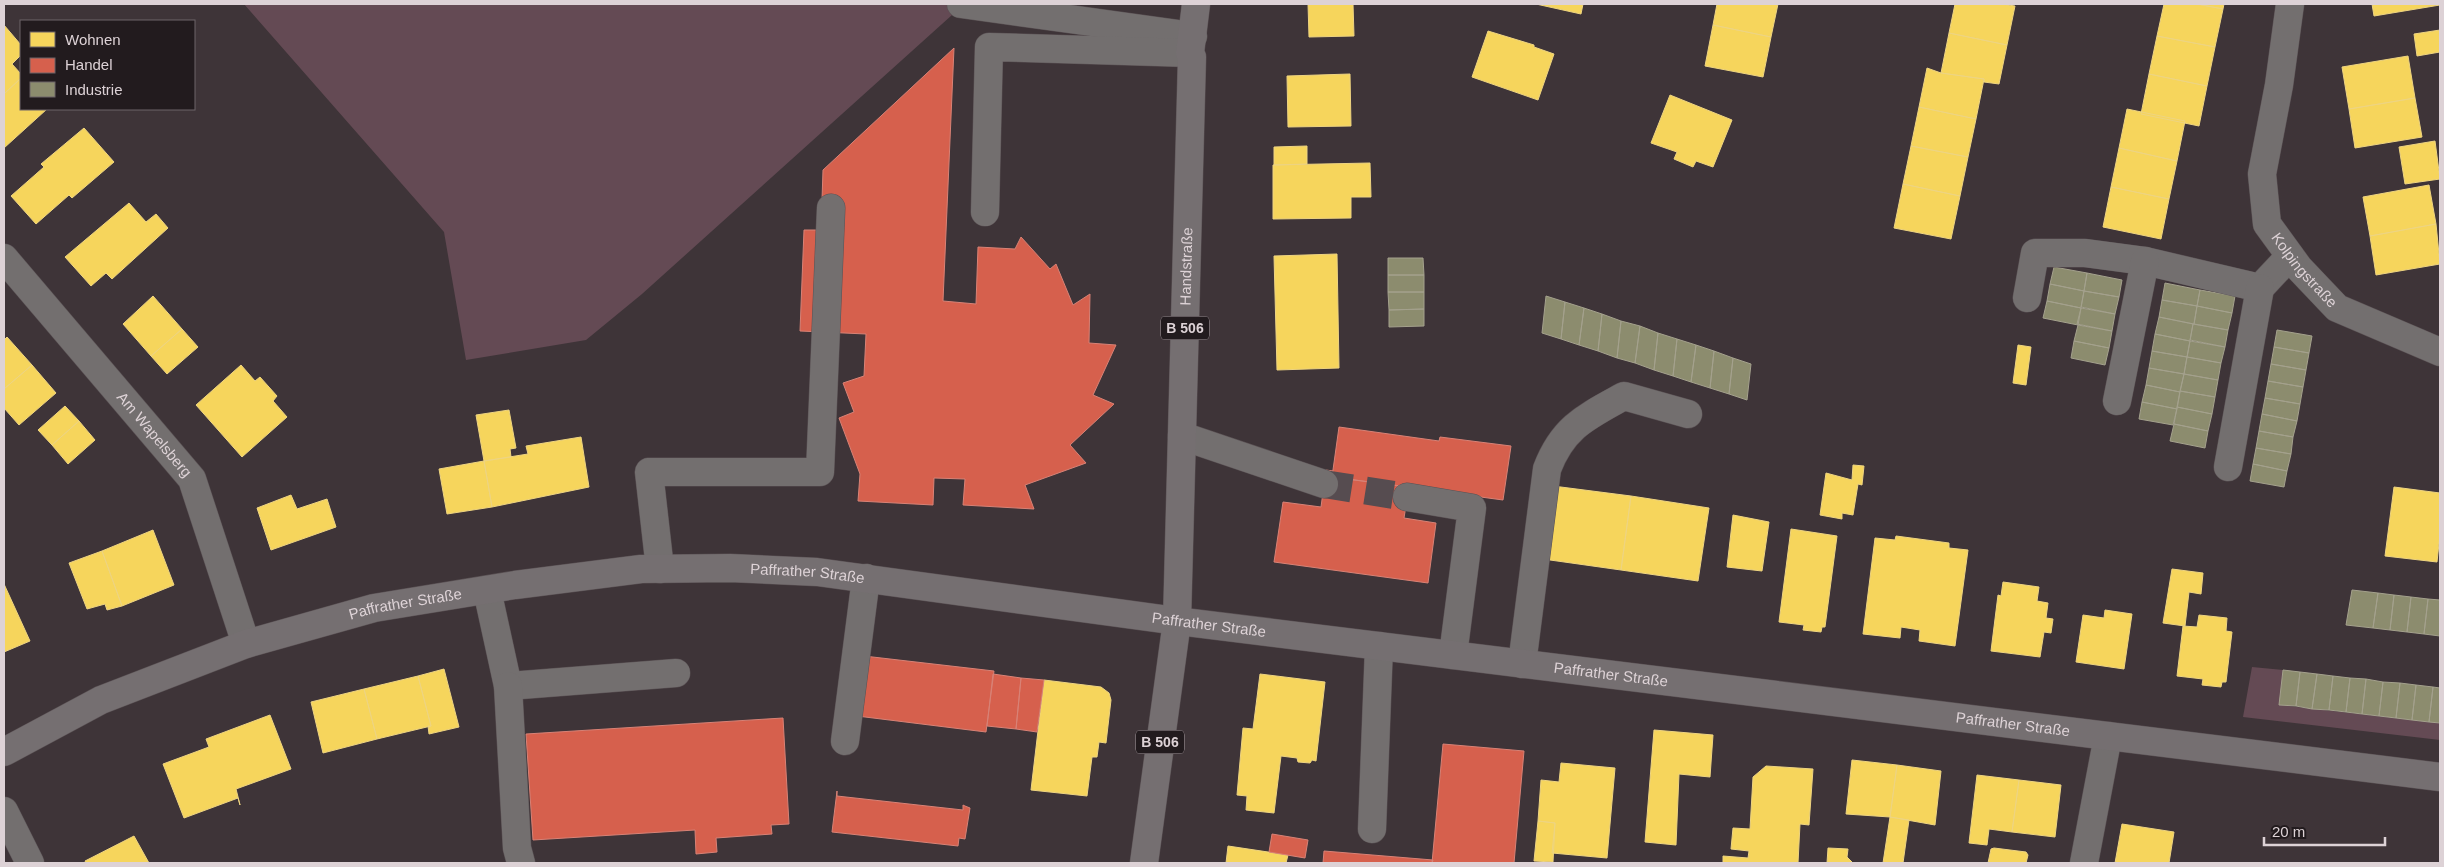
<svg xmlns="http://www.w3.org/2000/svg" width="2444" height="867" font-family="Arial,sans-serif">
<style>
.green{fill:#644a54}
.homes{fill:#f6d55c;stroke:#eed481}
.shops{fill:#d6604d;stroke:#d88276}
.industry{fill:#8c8c6e;stroke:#a4a18d}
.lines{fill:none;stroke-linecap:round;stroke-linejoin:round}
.minor-tunnel{stroke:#564c50;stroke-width:28;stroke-dasharray:28 14;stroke-linecap:butt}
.minor-casing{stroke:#5a5154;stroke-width:29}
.major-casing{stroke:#5a5154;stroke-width:29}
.minor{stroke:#736f6f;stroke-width:28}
.major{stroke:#756f71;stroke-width:28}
.labels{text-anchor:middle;stroke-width:5;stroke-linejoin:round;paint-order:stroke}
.shield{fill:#221b1e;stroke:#a59b9f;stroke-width:1}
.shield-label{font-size:14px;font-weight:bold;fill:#ddd2d6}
.street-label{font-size:15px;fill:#ddd2d6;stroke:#221b1e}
</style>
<rect width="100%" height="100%" fill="#3e3438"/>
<path class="green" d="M244,4h703l5,11 -310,279 -56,46 -120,20 -22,-128z
M2252,667l31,3 -3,35 160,18v17l-197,-23z"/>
<path class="homes" d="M1308,4h45l1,32 -45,1z
M1536,4h47l-2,10z
M1717,4h61l-7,33 -58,-12z
M1955,4h47l13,2 -8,39 -58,-12z
M2164,4h33l26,5 -8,38 -58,-11z
M2197,4h27l-1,5z
M2372,4h68v1l-66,11z
M4,25l17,20v10l-9,9 9,10v4l-17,16z
M1713,25l58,12 -8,40 -58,-11z
M2440,30v22l-23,4 -3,-22z
M1488,31l46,14v2l20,7 -16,46 -66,-23z
M1949,33l58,12 -8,39 -15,-2v-3l-43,-6z
M2157,36l58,11 -8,39 -58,-12z
M2408,56l7,42 -66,11 -7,-42z
M1927,68l14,5 43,6 -8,40 -57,-12z
M1350,74l1,52 -63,1 -1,-51z
M2149,74l58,12 -8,40 -58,-12z
M21,78v31h26l-43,39v-54z
M1670,95l62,25 -19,47 -17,-6 -3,6 -19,-8 3,-7 -26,-9z
M2415,98l7,39 -67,11 -6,-39z
M1919,107l57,12 -8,38 -57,-11z
M2127,109l58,12 -8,40 -58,-13z
M84,128l30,34 -42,36 -3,-3 -33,29 -25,-28 33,-29 -3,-3z
M2435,141l5,38 -35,5 -6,-37z
M1307,146v18l-33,1v-18z
M1911,146l57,11 -8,39 -57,-12z
M2119,148l58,13 -8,38 -58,-12z
M1370,163l1,34h-20v21l-78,1v-54z
M1903,184l57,12 -9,43 -57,-11z
M2429,185l7,39 -66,12 -7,-39z
M2111,187l58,12 -8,40 -58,-12z
M129,203l17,19 10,-8 12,14 -56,51 -6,-6 -15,13 -26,-29z
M2436,224l4,40 -64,11 -6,-39z
M1337,254l2,114 -62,2 -3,-114z
M153,296l29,33 -31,27 -28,-32z
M182,329l16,18 -31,27 -16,-18z
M7,337l25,28 -28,24v-49z
M2018,345l13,2 -5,38 -13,-2z
M32,365l24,28 -37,32 -15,-17v-19z
M241,365l14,16 5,-4 17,19 -4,5 14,16 -45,40 -46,-52z
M65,406l14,15 -27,24 -14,-15z
M509,410l7,38 -6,1 1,8 -27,4 -8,-46z
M79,421l16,19 -27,24 -16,-19z
M581,437l8,50 -97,20 -8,-46 44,-7 -2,-8z
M484,461l8,46 -45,7 -8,-45z
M1853,465l11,1 -2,19 -4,-1 -5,31 -11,-2v6l-22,-4 6,-42 26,7z
M1553,486l78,10 -10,74 -78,-11z
M2394,487l46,6v41l-3,28 -52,-6z
M291,495l6,14 30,-10 9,28 -65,23 -14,-42z
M1631,496l78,12 -11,73 -77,-11z
M1733,515l36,7 -7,49 -35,-4z
M1791,529l46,7 -12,91h-3l-1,5 -18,-2 1,-5 -25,-3z
M153,530l21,55 -52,21 -20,-55z
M1896,536l53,7v5l19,2 -13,96 -36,-5 1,-11 -19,-3 -1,11 -37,-4 12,-96 20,2z
M102,551l20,55 -15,4 -2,-6 -18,5 -18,-46z
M2172,569l31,4 -2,21 -12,-2 -4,34 -22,-3z
M2003,582l36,5 -2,14 11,2 -2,15 7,1 -2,14 -7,-1 -4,25 -49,-6 7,-56 3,1z
M4,584l26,57 -26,11z
M2105,610l27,4 -8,55 -48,-7 7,-47 21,3z
M2199,615l28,3 -1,13 6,1 -6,50h-4l-1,5 -19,-2 1,-6 -26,-3 6,-50 14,1z
M444,669l15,58 -30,7 -1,-8h3l-13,-50z
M1260,674l65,8 -9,79 -4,-1 -2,3 -12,-1 -1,-4 -16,-2 -7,57 -28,-3 1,-14 -10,-1 6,-67 10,1z
M418,676l13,50 -54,13 -13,-50z
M1044,680l57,7 8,6 2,7 -5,43 -7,-1 -2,15h-5l-5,39 -56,-6z
M364,689l13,50 -54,14 -12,-51z
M270,715l21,54 -55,20 4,16 -2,-7 -54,20 -21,-54 46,-17 -3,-8z
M1654,730l59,5 -3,42 -31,-3 -3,71 -31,-3z
M1852,760l45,5 -7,52 -44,-3z
M1561,763l54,5 -8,90 -55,-5 3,-30 -17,-2 3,-41 18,2z
M1897,765l44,6 -6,54 -45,-8z
M1766,766l47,3 -4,56 -9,-1 -2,39h-75v-7l25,2 1,-7 -18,-2 2,-21 17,1 3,-52z
M1977,775l42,5 -7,52 -23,-3 -2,16 -18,-2z
M2019,780l42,5 -6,52 -43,-5z
M1890,817l19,3 -6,43h-20z
M1538,821l17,2 -2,39 -19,-1z
M2122,824l52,8 -5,31h-54z
M134,836l15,27h-63l-1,-2z
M1228,846l60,9 -2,8h-60z
M1828,848l20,1 -1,8 6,6h-26z
M1994,848l32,4 2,3 -2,8h-38l3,-14z"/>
<path class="shops" d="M954,48l-11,253 33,3 2,-57 37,2 6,-12 29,32 6,-5 17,41 17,-11 -1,49 27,2 -23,50 21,9 -44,41 16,18 -61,22 9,24 -71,-4 2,-26 -31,-1 -1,27 -75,-4 2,-27 -21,-56 15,-6 -11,-29 21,-7 2,-42 -66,-3 4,-101h17l2,-60z
M1339,427l100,14 1,-4 71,9 -8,54 -171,-23z
M1326,470l7,1 -1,6 77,10 -5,31 32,5 -8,60 -154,-21 9,-60 38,5z
M864,656l130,15 -8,61 -129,-16z
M993,674l28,4 -5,51 -29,-3z
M1021,678l23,2 -7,52 -21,-3z
M783,718l6,106 -18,1 1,9 -56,4 1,14 -21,2 -1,-24 -162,10 -7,-106z
M1443,744l81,7 -10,112h-82z
M837,791v5l126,14v-5l2,1 5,2 -5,31 -6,-1 -1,8 -126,-14z
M1272,834l36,6 -3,18 -36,-6z
M1324,851l109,9 -1,3h-109z"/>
<path class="industry" d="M1388,258h35l1,17h-36z
M2054,267l33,6 -3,18 -34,-7z
M2087,273l35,7 -3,17 -35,-6z
M1388,275h36v17h-36z
M2165,283l35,7 -3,16 -35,-6z
M2050,284l34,7 -3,17 -34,-7z
M2200,290l35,6 -3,17 -35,-7z
M2084,291l35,6 -4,17 -34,-7z
M1388,292h36v17l-35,1z
M1546,296l19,6 -4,37 -19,-6z
M2162,300l35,6 -3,18 -35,-7z
M2047,301l34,7 -3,17 -35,-7z
M1565,302l19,6 -5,37 -18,-6z
M2197,306l35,7 -4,17 -34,-6z
M1584,308l18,6 -4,37 -19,-6z
M2081,308l34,6 -3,17 -35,-7z
M1424,309v17l-35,1v-17z
M1602,314l19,7 -4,37 -19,-7z
M2159,317l34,7 -3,17 -35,-7z
M1621,321l19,5 -5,37 -18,-5z
M2193,324l35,6 -3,17 -35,-7z
M2078,325l34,6 -3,17 -35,-7z
M1640,326l18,7 -4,37 -19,-7z
M2277,330l35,6 -3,17 -35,-6z
M1658,333l19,6 -4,37 -19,-6z
M2155,334l35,7 -3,16 -35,-6z
M1677,339l19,6 -5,37 -18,-6z
M2074,341l35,7 -4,17 -34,-7z
M2190,341l35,6 -4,16 -34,-6z
M1696,345l18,6 -4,37 -19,-6z
M2274,347l35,6 -3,17 -35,-6z
M1714,351l19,7 -4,36 -19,-6z
M2152,351l35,6 -3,17 -35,-6z
M2187,357l34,6 -3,17 -34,-6z
M1733,358l18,6 -4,36 -18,-6z
M2271,364l35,6 -3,17 -35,-6z
M2149,368l35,6 -4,18 -34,-7z
M2184,374l34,6 -3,17 -35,-6z
M2268,381l35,6 -3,17 -35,-6z
M2146,385l34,7 -3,17 -35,-7z
M2180,391l35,6 -3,17 -35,-7z
M2265,398l35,6 -3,17 -35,-7z
M2142,402l35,7 -4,16 -34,-6z
M2177,407l35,7 -4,17 -34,-7z
M2262,414l35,7 -4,16 -34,-6z
M2174,424l34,7 -3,17 -35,-7z
M2259,431l34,6 -2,17 -35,-6z
M2256,448l35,6 -4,17 -34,-7z
M2253,464l34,7 -3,16 -34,-6z
M2352,590l26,3 -5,35 -27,-3z
M2378,593l16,2 -4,35 -17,-2z
M2394,595l17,2 -4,35 -17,-2z
M2411,597l17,2 -4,35 -17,-2z
M2428,599l12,1v36l-16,-2z
M2283,670l17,2 -4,34 -17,-1z
M2300,672l17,2 -5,35 -16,-3z
M2317,674l16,2 -4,34 -17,-1z
M2333,676l17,2 -4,34 -17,-2z
M2350,678l16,1 -4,35 -16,-2z
M2366,679l17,3 -4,34 -17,-2z
M2383,682l17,1 -4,35 -17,-2z
M2400,683l16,2 -4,35 -16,-2z
M2416,685l17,2 -4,35 -17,-2z
M2433,687l7,1v35l-11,-1z"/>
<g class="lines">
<path class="minor-tunnel" d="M1324,484l83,13"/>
<defs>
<g id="minor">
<path d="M961,4l232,32"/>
<path id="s1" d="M2290,4l-11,81 -17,89 5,50 32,44 38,40 103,44"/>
<path d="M985,212l4,-165 201,6"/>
<path id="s2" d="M4,258l188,221 54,165"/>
<path d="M2027,298l8,-45h50l60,8 115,27 30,-32"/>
<path d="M2117,401l28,-140"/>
<path d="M1182,436l142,48"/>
<path d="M2228,467l32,-179"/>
<path d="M1407,497l65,11 -19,147"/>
<path d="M660,569l-11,-97h171l11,-264"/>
<path d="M487,590l21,96 168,-13"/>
<path d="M1522,664l25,-195c16,-42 39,-52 77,-73l64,18"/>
<path d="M508,686l9,162 4,15"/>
<path d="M845,741l21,-163"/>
<path d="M4,811l26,52"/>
<path d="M1372,829l7,-183"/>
<path d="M2084,863l24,-127"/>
</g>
<g id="major">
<path id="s3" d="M4,752l97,-52 145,-56 128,-36 141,-23 126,-16 89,-1 87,4 360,49 1263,156"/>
<path id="s4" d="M1144,863l33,-242 15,-564 -2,-4 6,-49"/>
</g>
</defs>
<use href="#minor" class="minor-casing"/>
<use href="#major" class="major-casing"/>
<use href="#minor" class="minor"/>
<use href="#major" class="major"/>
</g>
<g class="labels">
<g class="shield">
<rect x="1161" y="316.5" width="48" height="23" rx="4"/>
<rect x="1136" y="730.5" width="48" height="23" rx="4"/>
</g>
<g class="shield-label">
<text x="1185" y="333">B 506</text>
<text x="1160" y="747">B 506</text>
</g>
<g class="street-label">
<text dy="5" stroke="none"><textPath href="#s4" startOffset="599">Handstraße</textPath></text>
<text dy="5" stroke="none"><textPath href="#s1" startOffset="282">Kolpingstraße</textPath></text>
<text dy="5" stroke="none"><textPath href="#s2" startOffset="232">Am Wapelsberg</textPath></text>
<text dy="5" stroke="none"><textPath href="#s3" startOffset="835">Paffrather Straße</textPath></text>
<text dy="5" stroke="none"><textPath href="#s3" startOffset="430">Paffrather Straße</textPath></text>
<text dy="5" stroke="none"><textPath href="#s3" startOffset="1240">Paffrather Straße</textPath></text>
<text dy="5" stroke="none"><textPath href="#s3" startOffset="1645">Paffrather Straße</textPath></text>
<text dy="5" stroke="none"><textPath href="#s3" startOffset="2050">Paffrather Straße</textPath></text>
</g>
</g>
<rect width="2444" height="867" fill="none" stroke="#ddd2d6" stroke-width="10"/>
<rect x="20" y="20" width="175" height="90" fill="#221b1e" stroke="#6d6468"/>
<rect x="30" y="32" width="25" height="15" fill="#f6d55c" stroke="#6d6468"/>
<text x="65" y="45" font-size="15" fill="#ddd2d6">Wohnen</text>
<rect x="30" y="58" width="25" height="15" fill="#d6604d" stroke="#6d6468"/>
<text x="65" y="70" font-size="15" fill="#ddd2d6">Handel</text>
<rect x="30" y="82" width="25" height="15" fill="#8c8c6e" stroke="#6d6468"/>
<text x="65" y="95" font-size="15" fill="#ddd2d6">Industrie</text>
<path d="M2264 837v8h121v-8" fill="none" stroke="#ddd2d6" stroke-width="2.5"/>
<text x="2272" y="837" font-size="15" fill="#ddd2d6" stroke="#221b1e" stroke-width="4" paint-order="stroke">20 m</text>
</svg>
